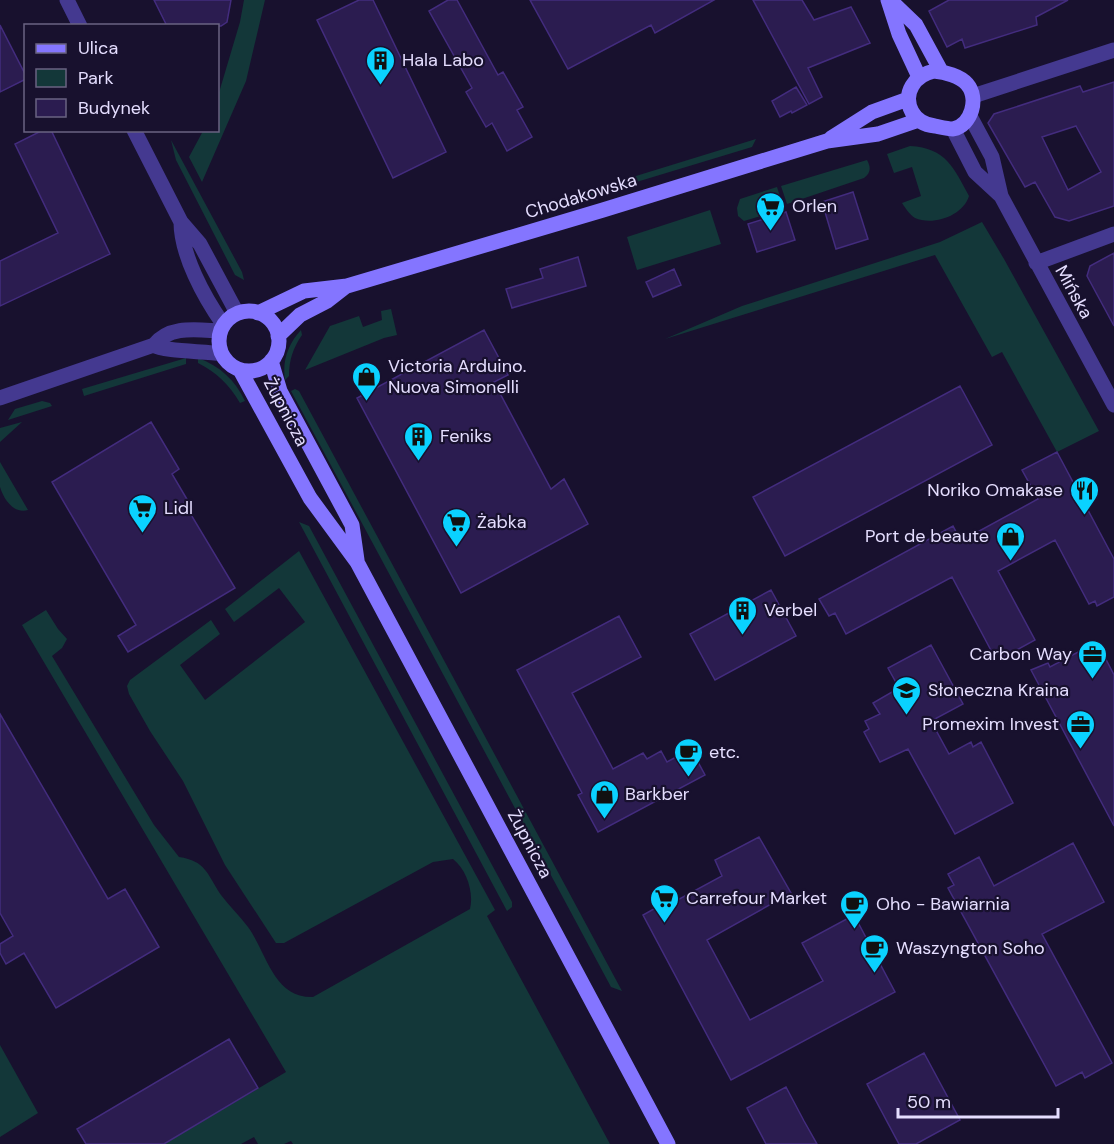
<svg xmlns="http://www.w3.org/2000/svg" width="1114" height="1144" font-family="'DM Sans',sans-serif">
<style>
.green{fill:#133739}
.building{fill:#2b1c50;stroke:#432c7e;stroke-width:1.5;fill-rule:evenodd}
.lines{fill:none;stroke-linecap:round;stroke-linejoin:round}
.street{stroke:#443990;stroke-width:15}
.secondary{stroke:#8475ff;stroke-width:15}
.labels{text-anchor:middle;stroke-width:4.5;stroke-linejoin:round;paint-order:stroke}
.poi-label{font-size:18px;fill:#e5deff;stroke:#18112e;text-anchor:start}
.street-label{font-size:18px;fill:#e5deff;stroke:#18112e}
</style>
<rect width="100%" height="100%" fill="#18112e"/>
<path class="green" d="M244,0h21l-19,81 -44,101 -13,-25 14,-26 15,-1v-34l22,-74z
M756,139l-4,8 -165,50 -2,-1 -1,-4z
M171,140l71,132 2,8 -9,-5 -59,-115z
M910,146c36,2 44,22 59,50 -6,20 -36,30 -54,22 -6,-4 -9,-9 -13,-15l19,-7 -9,-29 -18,6 -7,-19z
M867,160c4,7 4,13 -3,18l-77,26 -6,-18z
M777,187l7,22 -40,12 -6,-5 -1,-8 3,-9z
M710,210l11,34 -84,26 -10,-33z
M982,222l22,37 95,172 -42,21 -55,-100 -10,5 -57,-102 -270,84 77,-33 198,-64z
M391,309l6,26 -13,3 -79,32 25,-44 29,-10 4,11 19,-7 -1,-9z
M301,330l1,5c-9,13 -13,25 -13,41l-4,4c-3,-19 3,-36 16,-50z
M186,358v6l-102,32 -2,-7z
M198,358c22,8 37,22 47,43l-5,2c-11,-19 -23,-30 -42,-40z
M295,389l4,2 323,600 -11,-4 -320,-596z
M42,401l8,2 2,3 -44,14 7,-11z
M22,422l-22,20v-14z
M0,462l28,48c-14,4 -24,-10 -28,-23 0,-7 0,-17 0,-25z
M299,522l10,4 203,376v5l-5,4z
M299,551l196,359 -8,6 123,228h-317l-2,-3 -7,3h-26l-4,-7 -13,7h-77l122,-72 -264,-447 24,-15 12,19 9,10 -5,9 -10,8 102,169 25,32c27,4 28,17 42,38 8,11 19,21 27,32 19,26 25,71 65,70l157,-88c4,-16 -3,-39 -17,-50l-20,3 -149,81h-8l-51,-78 -42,-84 -33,-50 -21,-37 -2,-8 3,-6 81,-60 9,14 -40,31 25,35 100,-78 -26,-34 -45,34 -9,-13z
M0,1045l38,68 -38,24z"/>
<path class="building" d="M154,0h77l-4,22 -6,4h-54z
M359,0h14l73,152 -53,26 -76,-158z
M448,0h9l41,75 5,-3 20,35 -6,3 15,27 -25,14 -15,-28 -6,4 -20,-35 6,-4 -43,-77z
M530,0h184l-59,33 -4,-8 -83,44z
M753,0h49l12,20 37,-13 19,36 -62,25 14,29 -13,7z
M949,0h119l-32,17 1,8 -72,23 -3,-9 -15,8 -18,-36z
M0,25l26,51v3l-26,13z
M1114,82v124l-45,15 -14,-4 -20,-35 -10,5 -37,-64 6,-9 86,-28 3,6zM1076,126l25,46 -33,18 -26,-53z
M796,87l11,18 -15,8 -1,-2 -11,6 -8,-16z
M43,130h8l59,124 -110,52v-45l58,-28 -43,-89z
M853,192l15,47 -32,10 -14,-47z
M786,212l9,28 -38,12 -9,-28z
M1114,253v73l-27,-50 3,-10z
M578,257l8,29 -74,22 -6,-19 37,-11 -3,-9z
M674,269l7,16 -28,12 -7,-15z
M484,330l24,45 -14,7 57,107 13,-10 24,45 -127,69 -104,-195z
M960,386l32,59 -207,111 -32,-59z
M151,422l28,47 -7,5 16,27 -4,2 51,85 -107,64 -10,-16 18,-11 -84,-143z
M1057,452l57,107v38l-17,9 -2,-5 -6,3 -34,-64 -57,31 37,69 -33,18 -3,-5 -5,3 -42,-79 -106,57 -11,-21 -6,3 -10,-17 134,-73 8,15 77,-42 -16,-29z
M771,590l25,46 -81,44 -25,-46z
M619,616l22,41 -69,36 41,76 30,-16 4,6 14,-8 6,11 24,-13 14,26 -107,57 -20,-37 4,-2 -65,-123z
M1097,642l17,33v151l-83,-156 17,-7 2,4z
M931,645l32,59 -32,17 18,33 22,-12 2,5 8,-5 32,61 -58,31 -47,-85 -28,13 -16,-30 5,-3 -4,-8 15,-7 -7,-11 26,-15 -11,-20z
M0,714l108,185 17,-10 34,58 -103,61 -32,-55 -18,11 -6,-11v-9l13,-8 -13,-23z
M759,837l32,56 -84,47 43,80 73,-39 -21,-38 52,-28 41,77 -164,88 -88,-165 16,-9 2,3 61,-33 -7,-16z
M1073,843l31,59 -62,32 70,129 -27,15 -3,-6 -26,14 -108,-198 6,-3 -6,-11 31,-17 15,29z
M229,1039l29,49 -94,56h-78l-9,-15z
M924,1053l36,67 -44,24h-17l-32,-60z
M786,1087l18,34 13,23h-51l-19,-36z"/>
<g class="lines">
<path class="street" d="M67,0l13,26
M973,96l141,-46
M970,116l22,41 9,39 113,209
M953,129l22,43 26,24
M134,130l47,92 19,22 37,69
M181,222c0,33 23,75 42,102
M1036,263l78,-29
M154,345c10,7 52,6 67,9
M0,398l154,-53c16,-20 43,-15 66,-14"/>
<path class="secondary" d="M888,0l11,34 20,43
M890,0l26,25 25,46
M934,71c11,1 26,5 33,13 12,14 5,41 -14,45 -5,0 -13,-2 -18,-3 -10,-1 -18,-5 -23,-14 -10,-19 3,-37 22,-41z
M831,138l41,-26 36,-13
M219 341a30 30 0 1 1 60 0a30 30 0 1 1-60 0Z
M258,313l46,-22 43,-5 256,-76 224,-69 51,-7 41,-14
M278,336l22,-21 27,-14 18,-14
M271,361l9,30 72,134 5,35
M240,370l70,128 47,64 311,582"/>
</g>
<defs>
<symbol id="building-pin" viewBox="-11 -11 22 30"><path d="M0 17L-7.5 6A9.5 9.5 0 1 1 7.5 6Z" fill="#0ad2ff" stroke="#18112e"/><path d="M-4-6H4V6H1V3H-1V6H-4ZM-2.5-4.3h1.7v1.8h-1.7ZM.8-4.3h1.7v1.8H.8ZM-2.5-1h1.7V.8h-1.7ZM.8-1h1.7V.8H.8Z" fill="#111"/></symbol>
<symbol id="supermarket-pin" viewBox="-11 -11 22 30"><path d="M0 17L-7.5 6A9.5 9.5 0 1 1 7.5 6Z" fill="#0ad2ff" stroke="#18112e"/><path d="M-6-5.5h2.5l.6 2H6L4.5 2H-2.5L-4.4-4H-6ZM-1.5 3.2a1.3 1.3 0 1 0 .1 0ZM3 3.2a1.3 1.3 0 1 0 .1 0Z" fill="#111"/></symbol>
<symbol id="shop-pin" viewBox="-11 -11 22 30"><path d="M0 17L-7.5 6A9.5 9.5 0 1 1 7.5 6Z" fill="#0ad2ff" stroke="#18112e"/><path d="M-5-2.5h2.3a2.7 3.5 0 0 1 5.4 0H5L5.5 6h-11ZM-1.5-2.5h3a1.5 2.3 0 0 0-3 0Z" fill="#111"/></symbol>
<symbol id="restaurant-pin" viewBox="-11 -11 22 30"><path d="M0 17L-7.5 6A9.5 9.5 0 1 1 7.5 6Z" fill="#0ad2ff" stroke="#18112e"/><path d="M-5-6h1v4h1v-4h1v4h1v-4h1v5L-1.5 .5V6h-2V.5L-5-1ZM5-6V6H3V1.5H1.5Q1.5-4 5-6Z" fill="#111"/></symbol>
<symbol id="office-pin" viewBox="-11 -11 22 30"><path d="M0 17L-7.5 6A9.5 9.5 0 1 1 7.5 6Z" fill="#0ad2ff" stroke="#18112e"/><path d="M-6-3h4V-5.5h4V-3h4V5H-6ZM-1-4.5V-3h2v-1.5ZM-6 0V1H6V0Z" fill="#111"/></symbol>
<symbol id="school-pin" viewBox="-11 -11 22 30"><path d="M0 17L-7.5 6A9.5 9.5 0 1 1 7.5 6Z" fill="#0ad2ff" stroke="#18112e"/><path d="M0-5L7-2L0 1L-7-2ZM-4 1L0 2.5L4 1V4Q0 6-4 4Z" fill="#111"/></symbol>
<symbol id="cafe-pin" viewBox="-11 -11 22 30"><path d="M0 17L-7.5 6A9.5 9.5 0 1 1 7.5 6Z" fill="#0ad2ff" stroke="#18112e"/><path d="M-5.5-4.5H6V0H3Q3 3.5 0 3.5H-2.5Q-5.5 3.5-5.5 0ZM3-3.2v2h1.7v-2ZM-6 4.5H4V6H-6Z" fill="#111"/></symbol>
</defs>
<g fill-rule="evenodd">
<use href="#building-pin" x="364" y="44" width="33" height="45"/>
<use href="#supermarket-pin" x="754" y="190" width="33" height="45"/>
<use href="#shop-pin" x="350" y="360" width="33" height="45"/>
<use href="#building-pin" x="402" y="420" width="33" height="45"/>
<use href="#restaurant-pin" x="1068" y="474" width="33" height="45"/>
<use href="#supermarket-pin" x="126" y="492" width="33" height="45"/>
<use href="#supermarket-pin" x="440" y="506" width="33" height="45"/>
<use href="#shop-pin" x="994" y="520" width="33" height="45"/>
<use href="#building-pin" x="726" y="594" width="33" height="45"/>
<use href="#office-pin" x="1076" y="638" width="33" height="45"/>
<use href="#school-pin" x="890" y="674" width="33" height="45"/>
<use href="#office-pin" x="1064" y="708" width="33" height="45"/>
<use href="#cafe-pin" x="672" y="736" width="33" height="45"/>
<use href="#shop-pin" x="588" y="778" width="33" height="45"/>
<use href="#supermarket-pin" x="648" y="882" width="33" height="45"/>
<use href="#cafe-pin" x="838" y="888" width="33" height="45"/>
<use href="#cafe-pin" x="858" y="932" width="33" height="45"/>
</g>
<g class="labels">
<g class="poi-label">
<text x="402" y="66">Hala Labo</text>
<text x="792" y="212">Orlen</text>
<text x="388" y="372">Victoria Arduino.<tspan x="388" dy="21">Nuova Simonelli</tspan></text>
<text x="440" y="442">Feniks</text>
<text x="1063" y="496" text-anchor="end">Noriko Omakase</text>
<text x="164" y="514">Lidl</text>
<text x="477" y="528">Żabka</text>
<text x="989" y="542" text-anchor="end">Port de beaute</text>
<text x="764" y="616">Verbel</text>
<text x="1072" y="660" text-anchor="end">Carbon Way</text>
<text x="928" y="696">Słoneczna Kraina</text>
<text x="1059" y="730" text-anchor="end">Promexim Invest</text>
<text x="709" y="758">etc.</text>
<text x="625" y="800">Barkber</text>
<text x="686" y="904">Carrefour Market</text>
<text x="876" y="910">Oho - Bawiarnia</text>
<text x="896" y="954">Waszyngton Soho</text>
</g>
<g class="street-label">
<text transform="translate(581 196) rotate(-17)" y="6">Chodakowska</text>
<text transform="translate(1074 292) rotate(61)" y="6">Mińska</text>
<text transform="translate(286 412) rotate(62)" y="6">Żupnicza</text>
<text transform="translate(530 844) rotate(62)" y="6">Żupnicza</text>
</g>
</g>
<rect x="24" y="24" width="195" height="108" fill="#18112e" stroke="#6a6382" stroke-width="1.5"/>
<rect x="36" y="44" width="30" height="9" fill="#8475ff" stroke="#6a6382" stroke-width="1.5"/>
<text x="78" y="54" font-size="18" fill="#e5deff">Ulica</text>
<rect x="36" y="69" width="30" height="18" fill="#133739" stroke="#6a6382" stroke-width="1.5"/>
<text x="78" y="84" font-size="18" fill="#e5deff">Park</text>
<rect x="36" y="99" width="30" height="18" fill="#2b1c50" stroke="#6a6382" stroke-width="1.5"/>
<text x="78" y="114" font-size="18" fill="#e5deff">Budynek</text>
<path d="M898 1108v9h160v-9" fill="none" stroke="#e5deff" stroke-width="3"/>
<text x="907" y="1108" font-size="18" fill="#e5deff" stroke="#18112e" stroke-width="4.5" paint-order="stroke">50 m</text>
</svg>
